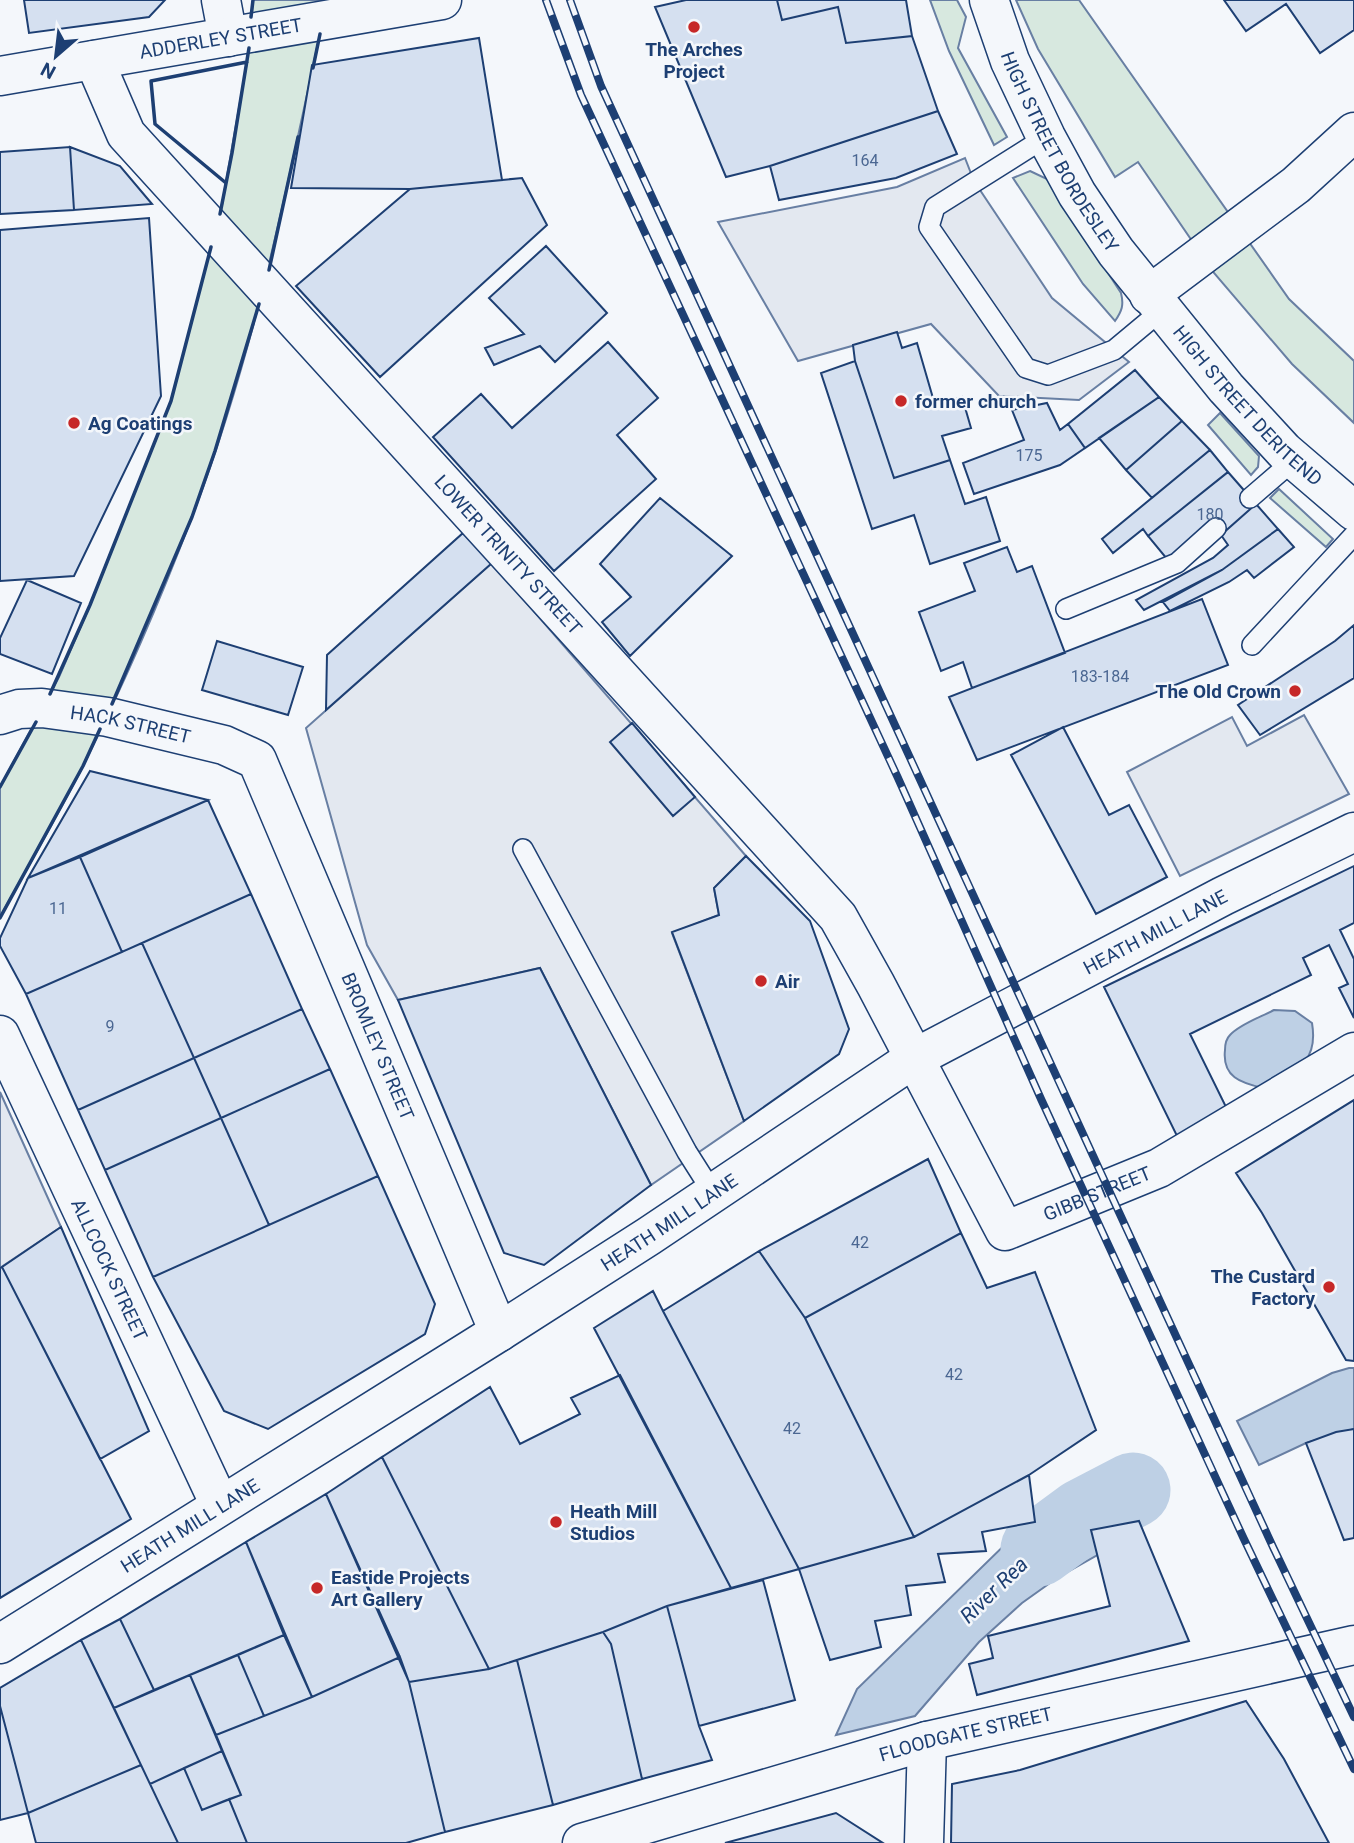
<svg xmlns="http://www.w3.org/2000/svg" width="1354" height="1843" font-family="Roboto,sans-serif">
<style>
.green{fill:#d7e8df;stroke:#687fa3;stroke-width:2}
.parking{fill:#e3e8f0;stroke:#687fa3;stroke-width:2}
.water{fill:#bed0e5;stroke:#687fa3;stroke-width:2}
.lines{fill:none;stroke-linecap:round;stroke-linejoin:round}
.river{stroke:#bed0e5;stroke-width:75}
.building{fill:#d5e0f0;stroke:#1d3f73;stroke-width:2}
.lane-casing{stroke:#1d3f73;stroke-width:22}
.street-casing{stroke:#1d3f73;stroke-width:41}
.secondary-casing{stroke:#1d3f73;stroke-width:41}
.lane{stroke:#f4f7fb;stroke-width:19}
.street{stroke:#f4f7fb;stroke-width:38}
.secondary{stroke:#f4f7fb;stroke-width:38}
.rail-casing{stroke:#1d3f73;stroke-width:8}
.rail{stroke:#f4f7fb;stroke-width:5;stroke-dasharray:16;stroke-linecap:butt}
.wall{stroke:#1d3f73;stroke-width:3.5}
.poi-dot{fill:#c62828;stroke:#f4f7fb;stroke-width:2.5}
.labels{text-anchor:middle;stroke-width:5;stroke-linejoin:round;paint-order:stroke}
.number-label{font-size:16px;fill:#4b6792}
.street-label{font-size:19px;fill:#1d3f73;stroke:#f4f7fb}
.poi-label{font-size:19px;font-weight:bold;fill:#1d3f73;stroke:#f4f7fb;text-anchor:start}
.water-label{font-size:21px;font-style:italic;fill:#1d3f73;stroke:#f4f7fb}
</style>
<rect width="100%" height="100%" fill="#f4f7fb"/>
<path class="green" d="M253,0h74c-37,174 -71,350 -135,517 -32,84 -68,167 -108,247 -26,52 -56,102 -84,153v-130l59,-110 31,-72 81,-204 51,-196 25,-143z
M930,0h27l9,17 -8,31 49,89 -13,8 -45,-94z
M1016,0h63l210,299 65,62v62l-62,-59 -78,-91 -76,-111 -23,15 -77,-128z
M1030,171l17,8 74,114c3,12 1,18 -6,28l-32,-37 -70,-106z
M1220,413l39,43 -1,11 -7,8 -43,-50z
M1279,489l54,50 -7,8 -56,-49z"/>
<path class="parking" d="M965,158l9,23 78,117 77,64 -50,38 -80,-4 -68,-72 -133,37 -80,-139 179,-35z
M492,563l254,293 -32,32 5,27 -47,18 72,188 -93,64 -111,-217 -142,32 -31,-55 -61,-217z
M1304,715l45,79 -169,82 -53,-104 105,-55 15,29z
M0,1092l61,135 -61,41z"/>
<path class="water" d="M1274,1010l21,1 17,12c7,42 -18,47 -49,65 -22,-5 -41,-11 -38,-38 0,-5 1,-11 5,-15 10,-11 31,-18 44,-25z
M1349,1368h5v61l-48,14 -47,22 -22,-44 95,-48z
M1120,1480l22,54 -39,18 -46,26 -35,25 -43,39 -64,74 -79,19 21,-46 163,-159 27,-23 24,-13z"/>
<g class="lines">
<path class="river" d="M1038,1549l45,-33 50,-26"/>
</g>
<path class="building" d="M24,0h141l-16,17 -120,16z
M686,0h91l5,20 56,-13 8,36 66,-7 26,75 -168,55 -44,11 -71,-170z
M777,0h129l6,36 -66,7 -8,-36 -56,13z
M1224,0h130v30l-34,23 -34,-49 -40,27z
M479,38l23,142 -92,9 -119,-1 21,-123z
M938,111l19,43 -61,24 -117,22 -9,-34z
M70,147l4,63 -74,4v-62z
M70,147l50,19 32,38 -78,6z
M522,178l25,47 -167,152 -84,-91 114,-97z
M149,218l12,178 -87,180 -74,5v-351z
M546,246l61,67 -52,49 -15,-16 -46,19 -9,-17 39,-14 -35,-36z
M897,332l5,16 15,-5 18,62 27,-8 9,31 -29,8 8,24 -56,18 -39,-117 -2,-16z
M608,342l50,56 -41,37 39,44 -102,92 -121,-134 48,-43 31,34z
M855,361l39,117 56,-18 15,44 21,-7 14,44 -70,23 -16,-49 -42,14 -51,-156z
M1135,370l24,27 -74,51 -17,-24z
M1159,397l23,24 -56,49 -27,-32z
M1047,403l13,27 8,-6 17,24 -25,17 -86,29 -11,-31 61,-23 -12,-30z
M1182,421l28,29 -58,48 -26,-28z
M1210,450l18,22 -80,64 -5,-7 -30,24 -11,-14z
M1228,472l28,32 -35,31 -54,24 -19,-23z
M660,498l72,58 -102,100 -28,-34 29,-25 -31,-33z
M1256,504l22,25 -56,41 -78,40 -8,-10 77,-42 15,-13 -7,-10z
M1278,529l16,18 -40,31 -7,-8 -18,12 -59,29 -7,-9 59,-32z
M463,533l29,30 -166,147 1,-55z
M1007,547l10,25 15,-6 33,87 -93,35 -9,-26 -22,9 -22,-59 56,-21 -11,-28z
M27,580l54,23 -29,71 -52,-20v-16z
M1202,599l26,66 -251,95 -28,-63z
M1354,625v53l-94,57 -22,-30 97,-64z
M217,641l86,26 -15,48 -86,-25z
M632,723l63,74 -22,19 -63,-74z
M1063,727l46,88 20,-10 38,72 -71,37 -85,-159z
M90,771l118,29 -180,78z
M208,800l43,94 -129,58 -42,-95z
M746,856l64,65 39,108 -10,25 -95,67 -72,-189 47,-17 -5,-27z
M80,857l42,95 -96,42 -26,-48v-8l28,-60z
M1354,866v57l-14,7 14,29v59l-15,-30 9,-4 -19,-39 -26,13 8,17 -121,59 39,79 -51,25 -74,-151z
M251,894l51,115 -108,49 -52,-115z
M142,943l52,115 -116,52 -52,-116z
M540,968l111,217 -107,80 -40,-12 -106,-253z
M302,1009l28,60 -109,49 -27,-60z
M194,1058l27,60 -116,52 -27,-60z
M330,1069l48,107 -109,49 -48,-107z
M1354,1100v261l-8,-1 -84,-147 -26,-40z
M221,1118l48,107 -116,52 -48,-107z
M928,1159l33,74 -156,85 -46,-67z
M378,1176l57,128 -10,30 -157,95 -44,-18 -71,-134z
M61,1227l88,204 -49,28 -98,-192z
M961,1233l26,55 48,-16 61,158 -67,45 -115,62 -109,-219z
M759,1251l46,67 109,219 -115,32 -136,-258z
M2,1267l129,252 -131,79v-330z
M653,1291l10,20 136,258 -68,19 -137,-260z
M620,1375l111,213 -64,18 -64,26 -114,37 -107,-212 108,-70 30,57 60,-30 -9,-16z
M1354,1429v109l-10,2 -38,-97 30,-11z
M382,1457l107,212 -80,13 -83,-188z
M1029,1475l6,47 -53,10 4,19 -48,3 7,28 -39,4 5,29 -36,6 6,26 -51,13 -31,-91 115,-32z
M326,1494l74,163 -88,40 -66,-155z
M1139,1521l50,120 -212,54 -8,-31 24,-6 -5,-22 122,-30 -19,-76z
M246,1542l38,93 -130,55 -34,-71z
M763,1580l32,120 -96,26 -32,-120z
M667,1606l32,120 13,34 -70,19 -31,-135 -8,-12z
M120,1619l34,71 -40,18 -33,-68z
M603,1632l8,12 31,135 -89,26 -36,-145z
M284,1635l28,62 -48,19 -26,-61z
M81,1640l60,125 -113,48 -28,-107v-18z
M238,1655l26,61 -48,19 -26,-60z
M400,1657l9,25 36,150 -39,11h-159l-18,-44 12,-4 -25,-60 96,-38z
M517,1660l36,145 -108,27 -36,-150 80,-13z
M190,1675l32,76 -72,33 -36,-76z
M1246,1701l38,58 45,84h-378l1,-59 68,-14z
M0,1706l28,107 -28,7z
M222,1751l19,44 -39,15 -18,-42z
M141,1765l37,78h-142l-8,-30z
M184,1768l18,42 27,-11 18,44h-69l-28,-59z
M836,1813l47,30h-158z"/>
<g class="lines">
<defs>
<path id="lane" d="M1046,137l-111,70 -6,20 97,141 22,7 66,-25 48,-40
M1250,498l44,-38
M1066,609l111,-46 39,-35
M1252,645l102,-110
M523,849l164,303 26,41"/>
<g id="street">
<path d="M221,0l7,37"/>
<path id="s1" d="M94,60l32,74 712,783 38,68 129,246 154,-63 195,-116"/>
<path id="s2" d="M0,76l442,-76"/>
<path id="s3" d="M0,715l19,-6 23,-1 66,9 116,28 33,15 242,572"/>
<path id="s4" d="M0,1035l220,470"/>
<path id="s5" d="M582,1843l345,-102 427,-96"/>
<path d="M924,1843l3,-102"/>
</g>
<g id="secondary">
<path id="s6" d="M989,0l21,61 36,76 31,57 39,58 110,136 58,63 70,60"/>
<path d="M1149,295l147,-110 58,-53"/>
<path id="s7" d="M0,1644l499,-312 150,-96 264,-177 310,-163 131,-64"/>
</g>
</defs>
<use href="#lane" class="lane-casing"/>
<use href="#street" class="street-casing"/>
<use href="#secondary" class="secondary-casing"/>
<use href="#lane" class="lane"/>
<use href="#street" class="street"/>
<use href="#secondary" class="secondary"/>
<defs>
<path id="rail" d="M546,0l35,95 317,683 143,321 202,438 111,232
M570,0l31,86 672,1461 81,170"/>
</defs>
<use href="#rail" class="rail-casing"/>
<use href="#rail" class="rail"/>
<path class="wall" d="M251,17l2,-17
M313,68l7,-34
M226,183l-71,-59 -4,-43 96,-19
M220,214l12,-61 17,-105
M269,270l29,-133
M50,694l40,-89 81,-204 40,-154
M112,704l80,-187 23,-66 44,-147
M0,787l36,-65
M0,918l83,-152 17,-37"/>
</g>
<g class="poi-dot">
<circle cx="694" cy="27" r="7"/>
<circle cx="901" cy="401" r="7"/>
<circle cx="74" cy="423" r="7"/>
<circle cx="1295" cy="691" r="7"/>
<circle cx="761" cy="981" r="7"/>
<circle cx="1329" cy="1287" r="7"/>
<circle cx="556" cy="1522" r="7"/>
<circle cx="317" cy="1588" r="7"/>
</g>
<g class="labels">
<g class="number-label">
<text x="865" y="166">164</text>
<text x="1029" y="461">175</text>
<text x="1210" y="520">180</text>
<text x="1100" y="682">183-184</text>
<text x="58" y="914">11</text>
<text x="110" y="1032">9</text>
<text x="860" y="1248">42</text>
<text x="954" y="1380">42</text>
<text x="792" y="1434">42</text>
</g>
<g class="street-label">
<text dy="7" stroke="none"><textPath href="#s2" startOffset="224">ADDERLEY STREET</textPath></text>
<text dy="7" stroke="none"><textPath href="#s6" startOffset="168">HIGH STREET BORDESLEY</textPath></text>
<text dy="7" stroke="none"><textPath href="#s6" startOffset="486">HIGH STREET DERITEND</textPath></text>
<text dy="7" stroke="none"><textPath href="#s1" startOffset="649">LOWER TRINITY STREET</textPath></text>
<text dy="7" stroke="none"><textPath href="#s3" startOffset="133">HACK STREET</textPath></text>
<text dy="7" stroke="none"><textPath href="#s7" startOffset="1358">HEATH MILL LANE</textPath></text>
<text dy="7" stroke="none"><textPath href="#s3" startOffset="576">BROMLEY STREET</textPath></text>
<text dy="7" stroke="none"><textPath href="#s1" startOffset="1594">GIBB STREET</textPath></text>
<text dy="7" stroke="none"><textPath href="#s7" startOffset="791">HEATH MILL LANE</textPath></text>
<text dy="7" stroke="none"><textPath href="#s4" startOffset="259">ALLCOCK STREET</textPath></text>
<text dy="7" stroke="none"><textPath href="#s7" startOffset="224">HEATH MILL LANE</textPath></text>
<text dy="7" stroke="none"><textPath href="#s5" startOffset="399">FLOODGATE STREET</textPath></text>
</g>
<g class="poi-label">
<text x="694" y="56" text-anchor="middle">The Arches<tspan x="694" dy="22">Project</tspan></text>
<text x="915" y="408">former church</text>
<text x="88" y="430">Ag Coatings</text>
<text x="1281" y="698" text-anchor="end">The Old Crown</text>
<text x="775" y="988">Air</text>
<text x="1315" y="1283" text-anchor="end">The Custard<tspan x="1315" dy="22">Factory</tspan></text>
<text x="570" y="1518">Heath Mill<tspan x="570" dy="22">Studios</tspan></text>
<text x="331" y="1584">Eastide Projects<tspan x="331" dy="22">Art Gallery</tspan></text>
</g>
<g class="water-label">
<text transform="translate(994 1590) rotate(-44)" y="7">River Rea</text>
</g>
</g>
<g transform="translate(56 56) rotate(208)" stroke="#f4f7fb" stroke-width="5" paint-order="stroke">
<path d="M0-5L12 26L0 18L-12 26Z" fill="#1d3f73"/>
<text y="-10" font-size="19" font-weight="bold" text-anchor="middle" fill="#1d3f73">N</text>
</g>
</svg>
